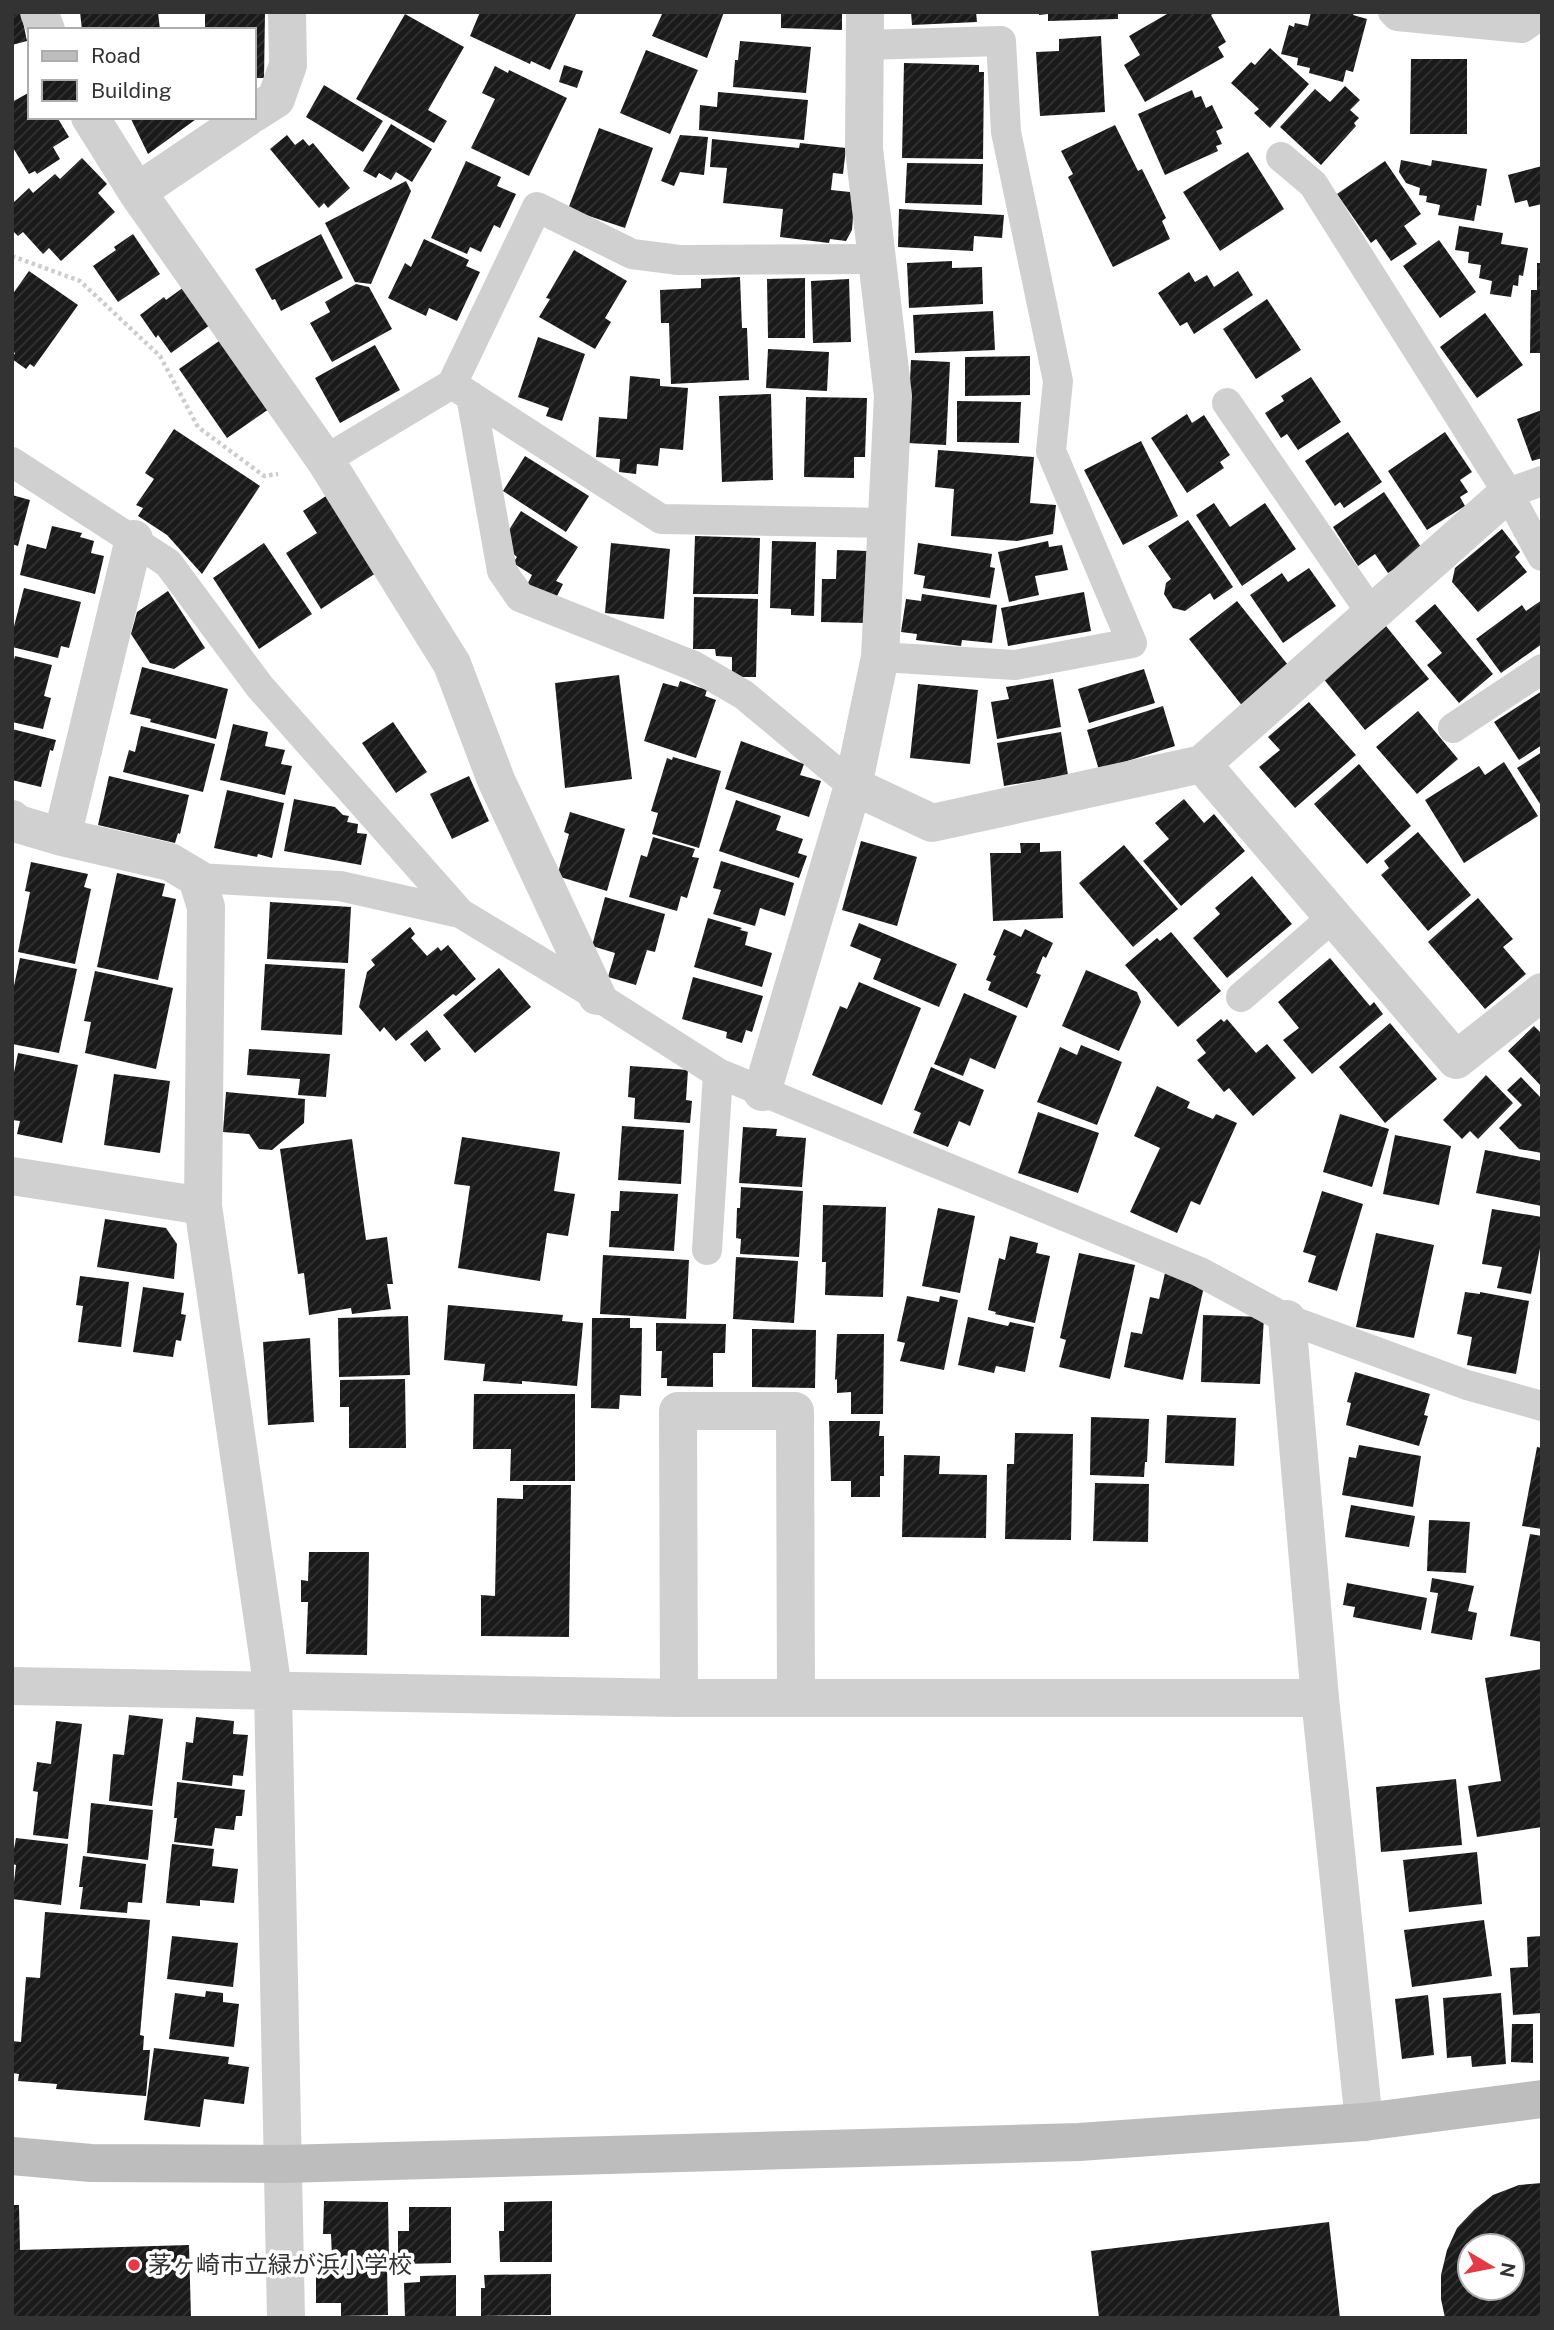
<svg xmlns="http://www.w3.org/2000/svg" width="1554" height="2330" font-family="'Public Sans','Noto Sans JP',sans-serif">
<style>
.building{fill:url(#building-hatch);fill-rule:evenodd}
.lines{fill:none;stroke-linecap:round;stroke-linejoin:round}
.path{stroke:#cdcdcd;stroke-width:4.5;stroke-dasharray:3.5 3.5;stroke-linecap:butt}
.lane{stroke:#d0d0d0;stroke-width:30}
.street{stroke:#d0d0d0;stroke-width:38}
.secondary{stroke:#bdbdbd;stroke-width:38}
.poi-dot{fill:#e63946;stroke:#fff;stroke-width:2.5}
.labels{text-anchor:middle;stroke-width:7;stroke-linejoin:round;paint-order:stroke}
.poi-label{font-size:24px;fill:#333;stroke:#fff;text-anchor:start}
</style>
<defs>
<pattern id="building-hatch" width="6" height="6" patternUnits="userSpaceOnUse" patternTransform="scale(1.75)"><rect width="6" height="6" fill="#1a1a1a"/><path d="M-1 1l2-2M0 6l6-6M5 7l2-2" fill="none" stroke="#333"/></pattern>
</defs>
<rect width="100%" height="100%" fill="#fff"/>
<path class="building" d="M12,12h9l6,29 -15,4z
M80,12h78l2,18h-78z
M205,12h60l-1,66h-7l-3,4v-52h-49z
M480,12h93l3,2 -26,56 -19,-9 -1,3 -60,-28z
M663,12h61l-17,46 -55,-22z
M781,12h61v18l-61,-2z
M911,12h65l1,10 -65,3z
M1039,12h79v7l-70,2v-7l-9,1z
M1166,12h50l-5,3 15,27 -8,5 6,10 -79,45 -21,-37 16,-10 -11,-19 38,-22z
M1311,12h43l-1,3 14,4 -14,53 -7,-2 -3,12 -34,-9 1,-5 -13,-3 1,-7 -17,-4 8,-29 5,2 1,-4 13,3z
M405,14l59,33 -36,63 19,11 -13,22 -78,-44z
M1101,36l4,76 -65,4 -4,-64 23,-1v-12z
M740,41l71,6 -5,46 -73,-6 2,-27h3z
M1270,48l39,36 -39,44 -16,-15 5,-4 -28,-26 20,-21 4,3z
M646,50l52,20 -28,64 -50,-21z
M1411,59h56v75h-57z
M904,63l75,2v7h5l-1,87 -81,-1z
M564,65l19,6 -6,17 -18,-6z
M495,66l13,7 1,-3 58,28 -38,78 -58,-28 24,-49 -13,-6z
M324,85l59,36 -20,31 -57,-35z
M1345,86l15,14 -10,10 9,8 -5,5 2,3 -35,39 -41,-38 35,-38 15,13z
M1192,90l3,8 6,-2 5,12 6,-3 11,23 -7,3 6,13 -6,2 2,5 -53,24 -27,-61z
M30,92v25h27l12,20 -16,10 7,12 -23,15 -2,-3 -6,3 -17,-28v-44z
M718,92l90,8 -4,40 -105,-10 1,-25 17,2z
M130,117h69l-51,37z
M391,124l41,25 -20,33 -16,-10 -5,8 -12,-7 -3,5 -13,-7z
M1115,125l23,46 4,-2 24,49 -4,3 8,18 -57,28 -45,-90 5,-3 -12,-23z
M599,128l54,20 -28,80 -57,-19z
M287,135l8,10 8,-6 6,7 4,-3 37,45 -22,20 -4,-5 -5,5 -49,-59z
M680,135l28,2 -4,38 -24,-3 -6,14 -13,-5z
M712,139l87,9 1,-5 46,5 -3,26 -10,-1 -2,17 19,2 4,12 -2,26 -6,11 -16,-2 -1,4 -49,-6 3,-28 -60,-6 4,-35 -17,-1z
M1248,152l36,57 -64,42 -37,-59z
M82,158l25,26 -9,9 17,19 -54,49 -12,-13 -6,6 -20,-22 -5,4 -6,-6v-26l17,-16 4,5 22,-19 5,5z
M1401,160l30,6 1,-6 55,9 -6,37 -4,-1 -3,16 -36,-6 2,-10 -14,-3 1,-6 -8,-1 1,-7 -14,-5 -7,-11z
M466,161l35,16 -4,9 19,8 -16,34 -6,-3 -13,27 -11,-5 -3,7 -36,-16z
M1385,161l36,53 -17,12 13,18 -26,17 -15,-22 -5,4 -34,-49z
M907,163l76,1 -1,41 -77,-2z
M1542,166v38l-13,3 -2,-7 -12,3 -7,-28z
M406,181l5,10 -40,93 -16,-2 -30,-59z
M899,209l105,6 -2,23 -28,-2 -1,15 -75,-4z
M1459,226l44,7 -2,11 27,4 -5,28 -4,-1 -1,11 -5,-1 -2,12 -21,-3 2,-13 -13,-3 2,-13 -13,-2 1,-11 -14,-2z
M133,234l27,40 -42,28 -25,-36 23,-16 -2,-3z
M321,234l22,44 -62,33 -6,-12 -3,1 -17,-31z
M424,239l45,21 -3,6 14,6 -23,49 -28,-13 -3,8 -38,-18 17,-35 6,4z
M1439,240l37,52 -36,26 -37,-52z
M574,250l53,31 -22,37 6,4 -16,27 -56,-32 11,-18 -4,-1z
M952,261v7l30,-1 1,37 -74,4 -2,-45z
M1537,263h5v90h-12l1,-63h6z
M29,271l49,34 -44,62 -4,-3 -4,5 -14,-10 3,-6 -3,-2v-56z
M1238,271l15,24 -59,39 -7,-12 -7,4 -22,-33 31,-21 6,10 12,-7 7,12z
M740,277l2,51h5l2,52 -78,4 -2,-61h-8l-1,-33 41,-2v-9z
M805,278v60h-37l-1,-59z
M849,279l2,63 -38,1 -2,-62z
M356,284l13,3 23,42 -60,33 -22,-39 20,-11 -5,-10z
M184,287l26,38 -39,28 -13,-18 -2,3 -16,-23 24,-18 2,3z
M1267,299l34,51 -45,29 -33,-50z
M993,311l2,39 -80,3 -2,-38z
M1485,313l38,52 -46,33 -37,-51z
M538,337l47,17 -23,67 -16,-5 3,-8 -31,-11z
M222,339l47,70 -42,29 -48,-69z
M375,345l25,45 -60,33 -25,-45z
M768,349l61,3 -2,39 -61,-3z
M1030,356v39l-65,1v-39z
M911,360l39,2 -4,83 -39,-2z
M630,376l30,3v7l28,2 -5,62 -23,-2 -2,18 -21,-2 -1,10 -17,-2 1,-13 -24,-2 3,-40 28,2z
M1311,377l30,45 -43,28 -11,-16 -6,4 -16,-25 19,-12 -3,-5z
M771,394l2,86 -51,2 -3,-86z
M806,397l61,1 -2,59h-11v21l-50,-1z
M957,401l64,1 -2,41 -62,-1z
M1542,410v48l-10,3 -15,-42z
M1187,414l5,9 12,-8 26,40 -10,7 4,6 -37,25 -36,-55z
M174,429l86,57 -58,88 -35,-39 -29,-19 5,-8 -7,-3 18,-26 -9,-6z
M1348,432l34,50 -38,26 -4,-6 -5,4 -30,-45z
M1445,432l27,40 -12,8 8,12 -8,5 5,9 -38,24 -39,-59z
M1141,441l37,75 -55,29 -39,-75z
M938,450l96,7 -4,46 26,2 -3,29 -36,7 -66,-5 3,-47 -19,-2z
M525,456l64,40 -23,36 -63,-41z
M1384,492l39,58 -35,23 -13,-19 -17,12 -25,-39z
M12,495l18,5 -12,46 -6,-2z
M326,496l50,77 -55,36 -35,-56 31,-20 -14,-22z
M1214,503l16,24 35,-24 31,46 -54,37 -46,-71z
M521,511l57,36 -22,34 7,3 -7,14 -29,-13 5,-10 -19,-12 4,-6 -5,-4 -5,-20z
M1188,520l45,67 -19,13 -4,-7 -25,18 -12,-3 -9,-14 2,-11 5,-4 -23,-33z
M52,526l30,7 -2,4 14,4 -3,12 13,3 -9,38 -75,-19 7,-31 19,5z
M1502,529l18,23 -5,5 12,15 -49,40 -26,-30 3,-14z
M695,536l65,2 -2,56h-65z
M772,541l44,1 -2,74 -23,-1v-6l-21,-1z
M1048,541l1,6 13,-2 6,25 -33,6 4,19 -30,7 -11,-50z
M264,543l48,71 -53,35 -46,-71z
M611,543l59,6 -6,70 -59,-6z
M918,543l74,11 -2,13 5,1 -5,30 -67,-10 2,-12 -11,-2z
M837,550l31,1 -1,72 -46,-1 1,-43h14z
M1309,568l27,38 -53,37 -33,-48 32,-22 6,9z
M24,588l57,14 -12,46 -8,-2 -3,12 -46,-11v-13z
M168,591l37,57 -31,21 -24,-6 -19,-29 6,-22z
M1084,592l7,39 -83,15 -7,-38z
M922,594l75,11 -5,38 -30,-3 -1,6 -45,-6 1,-6 -16,-2 5,-33 15,2z
M694,597l64,2 -2,78h-18l-6,-5v-15l-16,-1 -1,-7h-22z
M1542,600v44l-41,29 -25,-34 46,-34 4,6z
M1237,601l55,69 -48,38 -55,-69z
M1435,604l58,70 -34,29 -32,-38 15,-12 -27,-32z
M1386,626l43,53 -64,51 -43,-53z
M15,656l37,9 -8,31 7,2 -8,31 -31,-7v-55z
M142,667l86,22 -12,50 -66,-17 1,-3 -21,-5z
M1144,669l11,34 -66,20 -11,-34z
M619,675l13,104 -67,9 -10,-105z
M1053,679l8,48 -64,12 -6,-37 18,-3 -3,-12z
M680,681l27,9 -2,6 11,4 -20,58 -52,-17 19,-58 15,4z
M918,684l60,6 -8,74 -60,-6z
M1542,691v54l-23,15 -25,-38z
M1309,702l47,53 -61,53 -36,-41 21,-17 -12,-13z
M1163,706l12,40 -76,24 -12,-40z
M1418,711l40,48 -41,35 -41,-47z
M393,722l34,50 -31,21 -34,-50z
M233,724l35,8 -3,14 20,4 -4,14 11,2 -7,29 -65,-15z
M141,726l74,18 -12,48 -80,-20 6,-22 6,2z
M12,729l44,11 -3,11 -3,-1 -9,37 -29,-7z
M1061,732l7,43 -64,11 -7,-43z
M741,741l63,23 -4,11 21,6 -12,36 -84,-28z
M1542,752v55l-25,-39z
M673,757l48,14 -22,77 -47,-14 6,-21 -7,-2 16,-53 5,2z
M1504,762l34,54 -74,47 -39,-63 54,-34 6,9z
M1359,764l52,62 -44,38 -53,-60z
M109,776l80,19 -9,39 -2,-1 -3,10 -77,-18z
M469,776l20,45 -37,18 -22,-45z
M227,790l57,13 -12,55 -14,-4 -1,3 -43,-9z
M294,799l41,8 8,8 6,1 -2,6 11,2 -1,9 10,1 -6,31 -77,-14z
M1184,799l20,24 10,-9 31,37 -64,55 -38,-45 26,-22 -14,-16z
M736,800l45,16 -5,14 27,9 -5,14 9,3 -8,22 -80,-27z
M570,812l55,17 -18,62 -50,-15 12,-42 -5,-2z
M1418,832l53,63 -43,36 -47,-56 8,-7 -5,-7z
M653,837l42,12 -3,8 7,1 -12,40 -6,-2 -4,15 -48,-14 12,-42 6,2z
M861,841l56,16 -20,69 -55,-16z
M1020,843h20v9l21,-1 2,67 -70,3 -3,-68h31z
M1124,845l54,64 -45,38 -54,-64z
M721,861l73,22 -9,33 -25,-8 -5,18 -42,-12 8,-24 -8,-2z
M31,862l57,12 -4,13 7,2 -16,75 -57,-12 12,-60 -5,-1z
M117,873l48,11 -3,12 14,3 -18,81 -61,-13z
M1252,876l40,48 -65,54 -34,-40 27,-24 -5,-6z
M605,897l60,17 -10,38 -8,-2 -11,35 -28,-8 7,-24 -23,-7z
M1478,898l35,41 -10,8 23,27 -41,35 -57,-67z
M270,902l81,5 -3,56 -81,-4z
M708,918l34,10 -2,2 8,2 -3,13 27,8 -10,34 -68,-20z
M859,923l98,41 -18,43 -66,-28 8,-20 -31,-13z
M410,927l5,7 -4,4 16,18 11,-9 3,4 7,-6 28,34 -20,17 -3,-2 -57,47 -12,-14 -4,5 -21,-25 8,-35 8,-7 -4,-5z
M1004,929l17,8 4,-8 28,14 -7,15 -3,-2 -7,17 5,2 -14,33 -39,-18 3,-8 -5,-2 10,-24 -3,-1z
M1171,932l50,59 -43,36 -53,-62 32,-27 3,3z
M20,958l57,11 -18,84 -47,-9v-49z
M1330,958l40,48 4,-4 9,12 -71,60 -29,-34 16,-12 -21,-26z
M265,964l80,5 -3,66 -81,-5z
M499,968l32,39 -56,46 -32,-38z
M1086,970l51,22 4,10 -22,49 -57,-25z
M95,971l78,17 -17,81 -71,-16 6,-31 -7,-1z
M693,977l70,19 -11,36 -6,-2 -4,13 -16,-5 1,-6 -45,-13z
M859,982l62,26 -39,97 -70,-30 28,-69 7,3z
M964,993l53,23 -22,53 -25,-11 -7,18 -29,-12z
M1221,1019l3,3 3,-3 29,34 11,-9 29,34 -43,38 -24,-28 -5,4 -27,-32 9,-7 -10,-13z
M1390,1023l47,56 -52,44 -46,-56z
M1534,1026l8,8v53l-34,-36z
M427,1030l14,19 -16,13 -15,-18z
M1081,1045l41,17 -25,63 -60,-23 23,-55 17,8z
M249,1049l81,5 -4,43 -28,-2 2,-16 -53,-4z
M18,1053l60,12 -16,78 -45,-9 3,-13 -8,-1v-38z
M630,1066l58,4 -2,30 6,1 -2,22 -56,-4 1,-21 -7,-1z
M931,1067l53,23 -14,36 -11,-5 -11,26 -35,-14 8,-20 -7,-3z
M114,1074l56,7 -10,72 -56,-8z
M1486,1075l27,28 -35,36 -8,-8 -8,8 -19,-19z
M1521,1077l21,22v54l-23,-4 -20,-21 23,-23 -15,-15z
M1157,1086l33,16 -3,6 26,11 3,-5 21,9 -37,82 -9,-4 -14,32 -47,-21 30,-64 -26,-12z
M226,1092l79,7 -1,24 -32,27 -13,-1 -10,-15 -26,-2z
M1038,1112l61,21 -21,60 -60,-20z
M1340,1114l49,15 -17,58 -49,-15z
M622,1126l62,4 -3,54 -63,-4z
M743,1127l34,2 -1,7 30,2 -4,49 -63,-4z
M1395,1135l56,11 -12,59 -56,-11z
M462,1137l98,15 -6,39 21,3 -7,42 -21,-3 -7,48 -82,-13 12,-82 -16,-2z
M352,1139l14,101 21,-3 6,47h-6l4,25 -39,5 -1,-6 -42,7 -5,-42 -6,1 -18,-125z
M1485,1150l57,11v45l-66,-13z
M741,1187l62,4 -4,66 -59,-3 1,-15 -5,-1 1,-30h3z
M620,1191l58,3 -4,57 -65,-4 2,-36h8z
M1322,1191l41,13 -26,87 -29,-9 8,-26 -13,-4z
M823,1205l63,2 -3,90 -58,-2 1,-33h-4z
M938,1208l37,8 -15,77 -38,-7z
M1492,1209l50,8v21l-11,56 -34,-6 5,-21 -20,-3z
M105,1219l61,9 11,16 -3,35 -77,-12z
M1376,1233l58,12 -20,93 -58,-11z
M1010,1236l28,7 -2,10 14,3 -15,67 -40,-9 1,-2 -8,-2 11,-52 6,2z
M1079,1253l56,12 -25,114 -51,-12 7,-27 -6,-2z
M603,1255l86,5 -3,59 -86,-5z
M736,1257l62,4 -4,62 -61,-4z
M1165,1273l40,9 -22,98 -59,-13 7,-35 11,2 8,-37 9,2z
M80,1276l49,6 -8,65 -43,-5 5,-36 -7,-1z
M143,1287l41,6 -3,21 5,1 -5,26 -5,-1 -3,17 -40,-5z
M1465,1292l15,2v-2l49,9 -13,73 -49,-9 5,-28 -15,-3z
M907,1296l32,6 1,-6 18,4 -14,70 -44,-9 5,-18 -8,-2z
M448,1305l115,10 -1,6 21,2 -6,63 -55,-5v3l-39,-3 2,-17 -41,-4z
M1203,1315l61,2 -4,67 -59,-2z
M408,1316l2,59 -71,2 -1,-59z
M968,1317l40,9 2,-4 24,5 -9,45 -29,-6 -2,7 -36,-8z
M592,1318h38v10h12l-1,68 -21,-1 -1,14 -28,-1z
M656,1323l70,1 -1,29h-12v34l-46,-1v-8h-6l1,-27h-6z
M752,1329l64,1 -1,58 -63,-1z
M837,1334h47l-1,80h-32v-22l-14,1v-14l-2,1z
M310,1338l4,84 -46,3 -5,-83z
M1355,1372l75,22 -6,21 4,1 -9,30 -73,-21 5,-22 -4,-1z
M405,1379l1,69h-57v-41h-9v-27z
M474,1394h101v87h-65l1,-32h-38z
M1167,1415l69,3 -2,48 -69,-3z
M1091,1417l58,2 -2,43h-2l-1,15 -54,-2z
M829,1421h51l-1,15h5v40h-4v21h-29v-16h-20z
M1015,1433l58,1 -2,106 -66,-1 2,-75h7z
M1359,1445l62,11 -8,51 -71,-12 7,-38 7,1z
M1537,1447l5,1v81l-20,-3z
M904,1455l36,1 -1,18 48,1 -1,63 -84,-1z
M1095,1483l54,1 -1,58 -55,-1z
M523,1485h48l-2,152 -88,-1v-41l14,1 2,-98 26,1z
M1351,1505l64,11 -6,31 -64,-10z
M1429,1520l41,2 -4,51 -39,-2z
M1530,1534l12,2v106l-32,-6z
M309,1552h60l-2,103 -61,-1 2,-52h-7v-22l7,1z
M1432,1578l42,8 -6,25 9,2 -5,27 -41,-7 7,-40 -8,-1z
M1347,1583l80,15 -6,32 -68,-13 2,-10 -12,-2z
M1542,1669v158l-65,10 -9,-51 33,-5 -16,-103z
M129,1715l34,4 -11,87 -43,-5 4,-47 11,1z
M196,1717l38,4 -1,13 15,1 -5,41 -10,-1 -1,11 -50,-6 4,-38 7,1z
M56,1721l26,3 -14,115 -35,-4 5,-43 -5,-1 4,-29 14,2z
M1456,1779l6,66 -81,7 -5,-65z
M177,1782l68,8 -3,26h-6l-2,14 -19,-2 -3,18 -38,-4 3,-24h-3z
M91,1803l62,7 -5,50 -61,-7z
M16,1838l52,6 -7,61 -49,-6 4,-34 -4,-1v-4z
M172,1844l42,5 -2,17 26,3 -4,34 -34,-3v6l-34,-3z
M1477,1852l5,52 -73,8 -6,-52z
M83,1856l63,8 -4,39 -14,-1 -1,11 -47,-4 3,-22h-4z
M45,1912l105,8 -10,115 4,1 -1,14h7l-4,46 -90,-7 1,-5 -39,-3 1,-7 -7,-1v-32l9,1 5,-65 14,1z
M1484,1920l8,56 -80,11 -8,-57z
M172,1936l66,7 -5,44 -66,-8z
M1542,1936v77l-29,2 -3,-47 18,-1 -1,-30z
M206,1991l17,2v9l16,2 -5,43 -65,-8 6,-46 30,4z
M1501,1993l5,71 -34,3 -1,-11 -24,2 -4,-60z
M1428,1995l6,60 -32,4 -7,-60z
M1512,2024h21v39l-22,-1z
M154,2048l75,9 -1,7 21,3 -5,37 -40,-5 -4,28 -56,-7z
M1542,2183v135h-97l-4,-19v-24l6,-25 10,-22 17,-18 19,-15 26,-10zM1470,2246h42v42h-42z
M324,2201l64,1 1,57 -57,-1 -1,-24h-8z
M552,2201v61h-52l-1,-31h5v-29z
M12,2205h7l1,45 169,-5 2,73h-179z
M409,2207h42v56l-53,1v-33h11z
M1329,2222l11,96h-241l-8,-67z
M316,2266h71l1,49 -47,1v-13h-25z
M551,2274v41l-70,1v-28h4l-1,-13z
M456,2275v43h-51l-1,-35 16,-1v-6z"/>
<g class="lines">
<path class="path" d="M12,256l68,25 80,75 38,71 66,49 14,-2"/>
<path class="lane" d="M1393,12l4,4 125,12 20,-14
M865,45l136,-4 5,91 52,249 -7,70 81,192 -117,22 -135,-8
M1281,157l32,27 195,309 34,63
M461,390l200,129 227,4
M471,396l31,175 18,26 174,69 50,29 109,91
M1227,403l145,211
M325,460l127,-76 85,-177 95,47 47,6 197,-1
M12,462l156,101 92,124 200,226 137,83 121,77 482,199 87,47 180,66 75,21
M1508,493l34,-12
M1453,728l89,-59
M197,878l143,8 120,27
M1241,997l92,-80
M707,1250l11,-177"/>
<path class="street" d="M39,12l7,18
M254,113l22,-14 12,-34 -1,-53
M90,117l47,75 188,268 127,204 44,116 101,216
M137,192l111,-75
M1202,764l254,296 86,-68
M853,786l79,37 270,-59 306,-271
M12,819l6,5 44,13 108,25 27,16 9,29 -3,299 70,484 13,628
M62,837l72,-298
M762,1092l91,-306 27,-129 13,-261 -29,-247 1,-137
M12,1176l191,30
M1287,1319l33,379 44,424
M12,1686l667,12h641
M679,1698l-1,-287h117l1,286"/>
<path class="secondary" d="M12,2156l79,7 192,1 796,-22 285,-20 178,-23"/>
</g>
<circle class="poi-dot" cx="134" cy="2265" r="7"/>
<g class="labels">
<g class="poi-label">
<text x="148" y="2273">茅ヶ崎市立緑が浜小学校</text>
</g>
</g>
<rect width="1554" height="2330" fill="none" stroke="#333333" stroke-width="28"/>
<rect x="28" y="28" width="228" height="91" fill="#ffffff" stroke="#adadad" stroke-width="2"/>
<rect x="42" y="51" width="35" height="10" fill="#bdbdbd" stroke="#adadad" stroke-width="2"/>
<text x="91" y="63" font-size="21" fill="#333333">Road</text>
<rect x="42" y="80" width="35" height="21" fill="url(#building-hatch)" stroke="#adadad" stroke-width="2"/>
<text x="91" y="98" font-size="21" fill="#333333">Building</text>
<g transform="translate(1491 2267) rotate(100)"><circle r="33" fill="#ffffff" stroke="#adadad" stroke-width="2"/>
<path d="M0-5L12 26L0 18L-12 26Z" fill="#e63946"/>
<text y="-10" font-size="19" font-weight="bold" text-anchor="middle" fill="#333333">N</text>
</g>
</svg>
